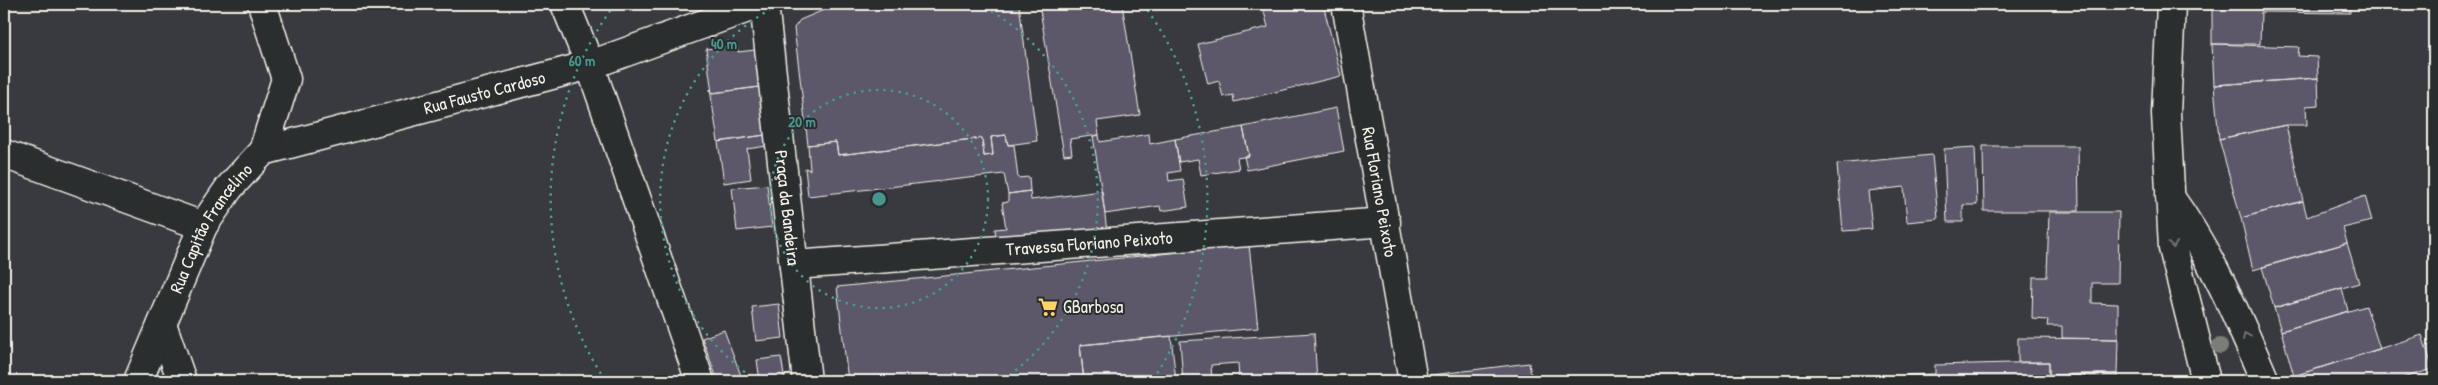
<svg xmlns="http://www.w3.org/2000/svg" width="2438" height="385" font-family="'Patrick Hand',sans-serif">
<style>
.building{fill:#5c596b;stroke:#f4f1e8}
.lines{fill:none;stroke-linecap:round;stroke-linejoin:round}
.street-casing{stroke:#f4f1e8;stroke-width:31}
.street{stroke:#2a2d2e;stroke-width:28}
.tree{fill:#7a7e79}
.oneway{stroke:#71726f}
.ring{fill:none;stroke:#48958c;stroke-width:2.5;stroke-dasharray:2.5 5}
.labels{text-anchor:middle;stroke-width:4;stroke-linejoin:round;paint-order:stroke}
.street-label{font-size:18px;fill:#f4f1e8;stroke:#2a2d2e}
.poi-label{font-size:18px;fill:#f4f1e8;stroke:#2a2d2e;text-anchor:start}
.centre{fill:#48958c;stroke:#2a2d2e;stroke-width:2.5}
.ring-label{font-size:15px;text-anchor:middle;font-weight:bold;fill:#48958c;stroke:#2a2d2e;stroke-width:4;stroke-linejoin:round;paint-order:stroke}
</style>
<rect width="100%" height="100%" fill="#393a40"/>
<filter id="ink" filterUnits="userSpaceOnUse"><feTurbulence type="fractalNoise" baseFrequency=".02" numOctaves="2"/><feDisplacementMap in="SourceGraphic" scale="10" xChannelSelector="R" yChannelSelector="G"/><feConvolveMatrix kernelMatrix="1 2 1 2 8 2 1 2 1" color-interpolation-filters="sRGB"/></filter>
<g filter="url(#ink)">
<path class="building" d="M1019,4l18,137 -29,4 -2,-10 -15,2 2,18 -9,1 -2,-18 -144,17 -2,-13 -28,3 -14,-117 6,-8 38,-16z
M1039,4h83l18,111 -43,6 2,14 -29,4 2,15 -8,1z
M1262,4h61l18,72 -107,26 -1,-7 -10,2 -4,-16 -11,3 -10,-40 70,-17z
M2212,4h138v9l-89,-1 -1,32h-48z
M2212,44l87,3 -1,9 19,1 1,21 -104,7z
M737,45l1,7 17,-2 5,37 -48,6 -6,-44z
M2318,78l1,27 -13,1 1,19h-21l-67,14 -5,-54z
M760,87l5,48 -47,7 -8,-53 2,4z
M1336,108l8,43 -97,19 -3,-14h5l-6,-29z
M2286,125l17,76 -62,17 -22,-79z
M1243,127l6,29 -12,2 2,11 -38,6 -3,-16 -19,3 -4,-23z
M1149,134l1,10 25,-5 5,32 -12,2 1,8 14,-2 5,28 -27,4 -1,-5 -55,8 -12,-78 6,-1 1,7z
M765,135l2,11 -20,3 4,30 -27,4 -6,-41z
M1006,135l2,10h6l4,33 11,-1 1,14 -22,3 -4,-20 -196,22 -3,-28 5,2 -2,-25 28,-3 2,13 144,-17 2,18 9,-1 -2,-18z
M1983,146h95l1,65h-95z
M1975,147l2,58h-14v17h-16l-3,-73z
M1932,155l6,64 -31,3 -3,-35 -36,4 4,38 -29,2 -6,-67z
M767,185l5,42 -35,4 -5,-43z
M1030,191l1,9 71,-9 5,41 -110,14 -2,-17 11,-1 -4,-25 6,-1v-8z
M2365,196l7,25 -29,7 4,15 -94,27 -12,-52 62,-17 4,16z
M2049,212h70l-1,71h-26v20l26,1v35l-56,-1v-12h-15l1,-6 -16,-1 1,-42h14z
M2347,243l12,40 -85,25 -12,-41z
M1249,245l9,83 -178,17 4,36h-236l-11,-94z
M2342,288l6,23 -67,20 -7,-23z
M779,304l4,34 -27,3 -4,-34z
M2366,306l14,43 -86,27 -13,-45z
M724,330l19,51h-25l-16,-43z
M1314,333l3,48h-78l-1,-18 -27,2 1,16h-29l-3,-40z
M2422,335l11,34 -40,12h-97l-2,-5z
M1171,336l5,45h-92l-4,-36z
M2018,338l100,1 -1,35 -68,1v-13h-31z
M781,357l4,24h-25l-3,-21z
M2049,362v19h-142v-6l28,-1v-9z
M1529,363l3,18h-116l-1,-4z
M2084,374v7h-35v-6z
M2084,374h33v7h-33z"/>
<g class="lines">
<defs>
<g id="street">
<path d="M565,4l25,61 110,316"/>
<path id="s1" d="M764,4l43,377"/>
<path id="s2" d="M1346,4l67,377"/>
<path d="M2171,4l-5,109 7,135 33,133"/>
<path id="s3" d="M263,151l327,-86 169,-61"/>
<path d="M4,154l199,72"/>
<path d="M2170,197c41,57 68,120 95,184"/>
<path id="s4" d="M794,265l592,-43"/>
<path d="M162,324l20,57"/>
<path id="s5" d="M138,381l65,-155 26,-38 34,-37 23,-72 -24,-75"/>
</g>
</defs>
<use href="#street" class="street-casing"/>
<use href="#street" class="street"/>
</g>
<circle class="tree" cx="2220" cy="346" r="8"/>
<defs><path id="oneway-chevron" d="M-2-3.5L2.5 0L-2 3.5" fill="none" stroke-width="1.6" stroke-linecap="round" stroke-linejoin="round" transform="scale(1.25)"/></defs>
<g class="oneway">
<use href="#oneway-chevron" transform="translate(2173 245) rotate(83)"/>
<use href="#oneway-chevron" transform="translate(2246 336) rotate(-113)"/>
</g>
</g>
<g class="ring">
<circle cx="879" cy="199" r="109"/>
<path d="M757 381A219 219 0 0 1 780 4M978 4A219 219 0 0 1 1001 381"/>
<path d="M605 380A328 328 0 0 1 615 4M1143 4A328 328 0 0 1 1153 380"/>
</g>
<defs>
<symbol id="supermarket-bare" viewBox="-9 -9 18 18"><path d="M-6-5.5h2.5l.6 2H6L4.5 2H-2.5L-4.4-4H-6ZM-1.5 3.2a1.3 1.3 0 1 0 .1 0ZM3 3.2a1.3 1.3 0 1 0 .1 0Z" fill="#ffd166" stroke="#2a2d2e" stroke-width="2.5" paint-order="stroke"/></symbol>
</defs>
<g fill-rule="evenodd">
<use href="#supermarket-bare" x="1034" y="293" width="28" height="28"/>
</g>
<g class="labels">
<g class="street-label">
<text dy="6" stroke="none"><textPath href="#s3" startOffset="229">Rua Fausto Cardoso</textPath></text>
<text dy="6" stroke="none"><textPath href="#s2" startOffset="191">Rua Floriano Peixoto</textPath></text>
<text dy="6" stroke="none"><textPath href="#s1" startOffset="205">Praça da Bandeira</textPath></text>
<text dy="6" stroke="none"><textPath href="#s5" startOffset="170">Rua Capitão Francelino</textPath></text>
<text dy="6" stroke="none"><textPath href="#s4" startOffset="296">Travessa Floriano Peixoto</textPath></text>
</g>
<g class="poi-label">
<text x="1063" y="313">GBarbosa</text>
</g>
</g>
<circle cx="879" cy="199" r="8" class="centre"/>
<g class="ring-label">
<text x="724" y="49">40 m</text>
<text x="582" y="66">60 m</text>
<text x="802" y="127">20 m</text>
</g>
<rect width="2438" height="385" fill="none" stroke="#2a2d2e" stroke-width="20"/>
<rect x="10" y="10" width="2418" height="365" fill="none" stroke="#f4f1e8" stroke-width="2" filter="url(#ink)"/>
</svg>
